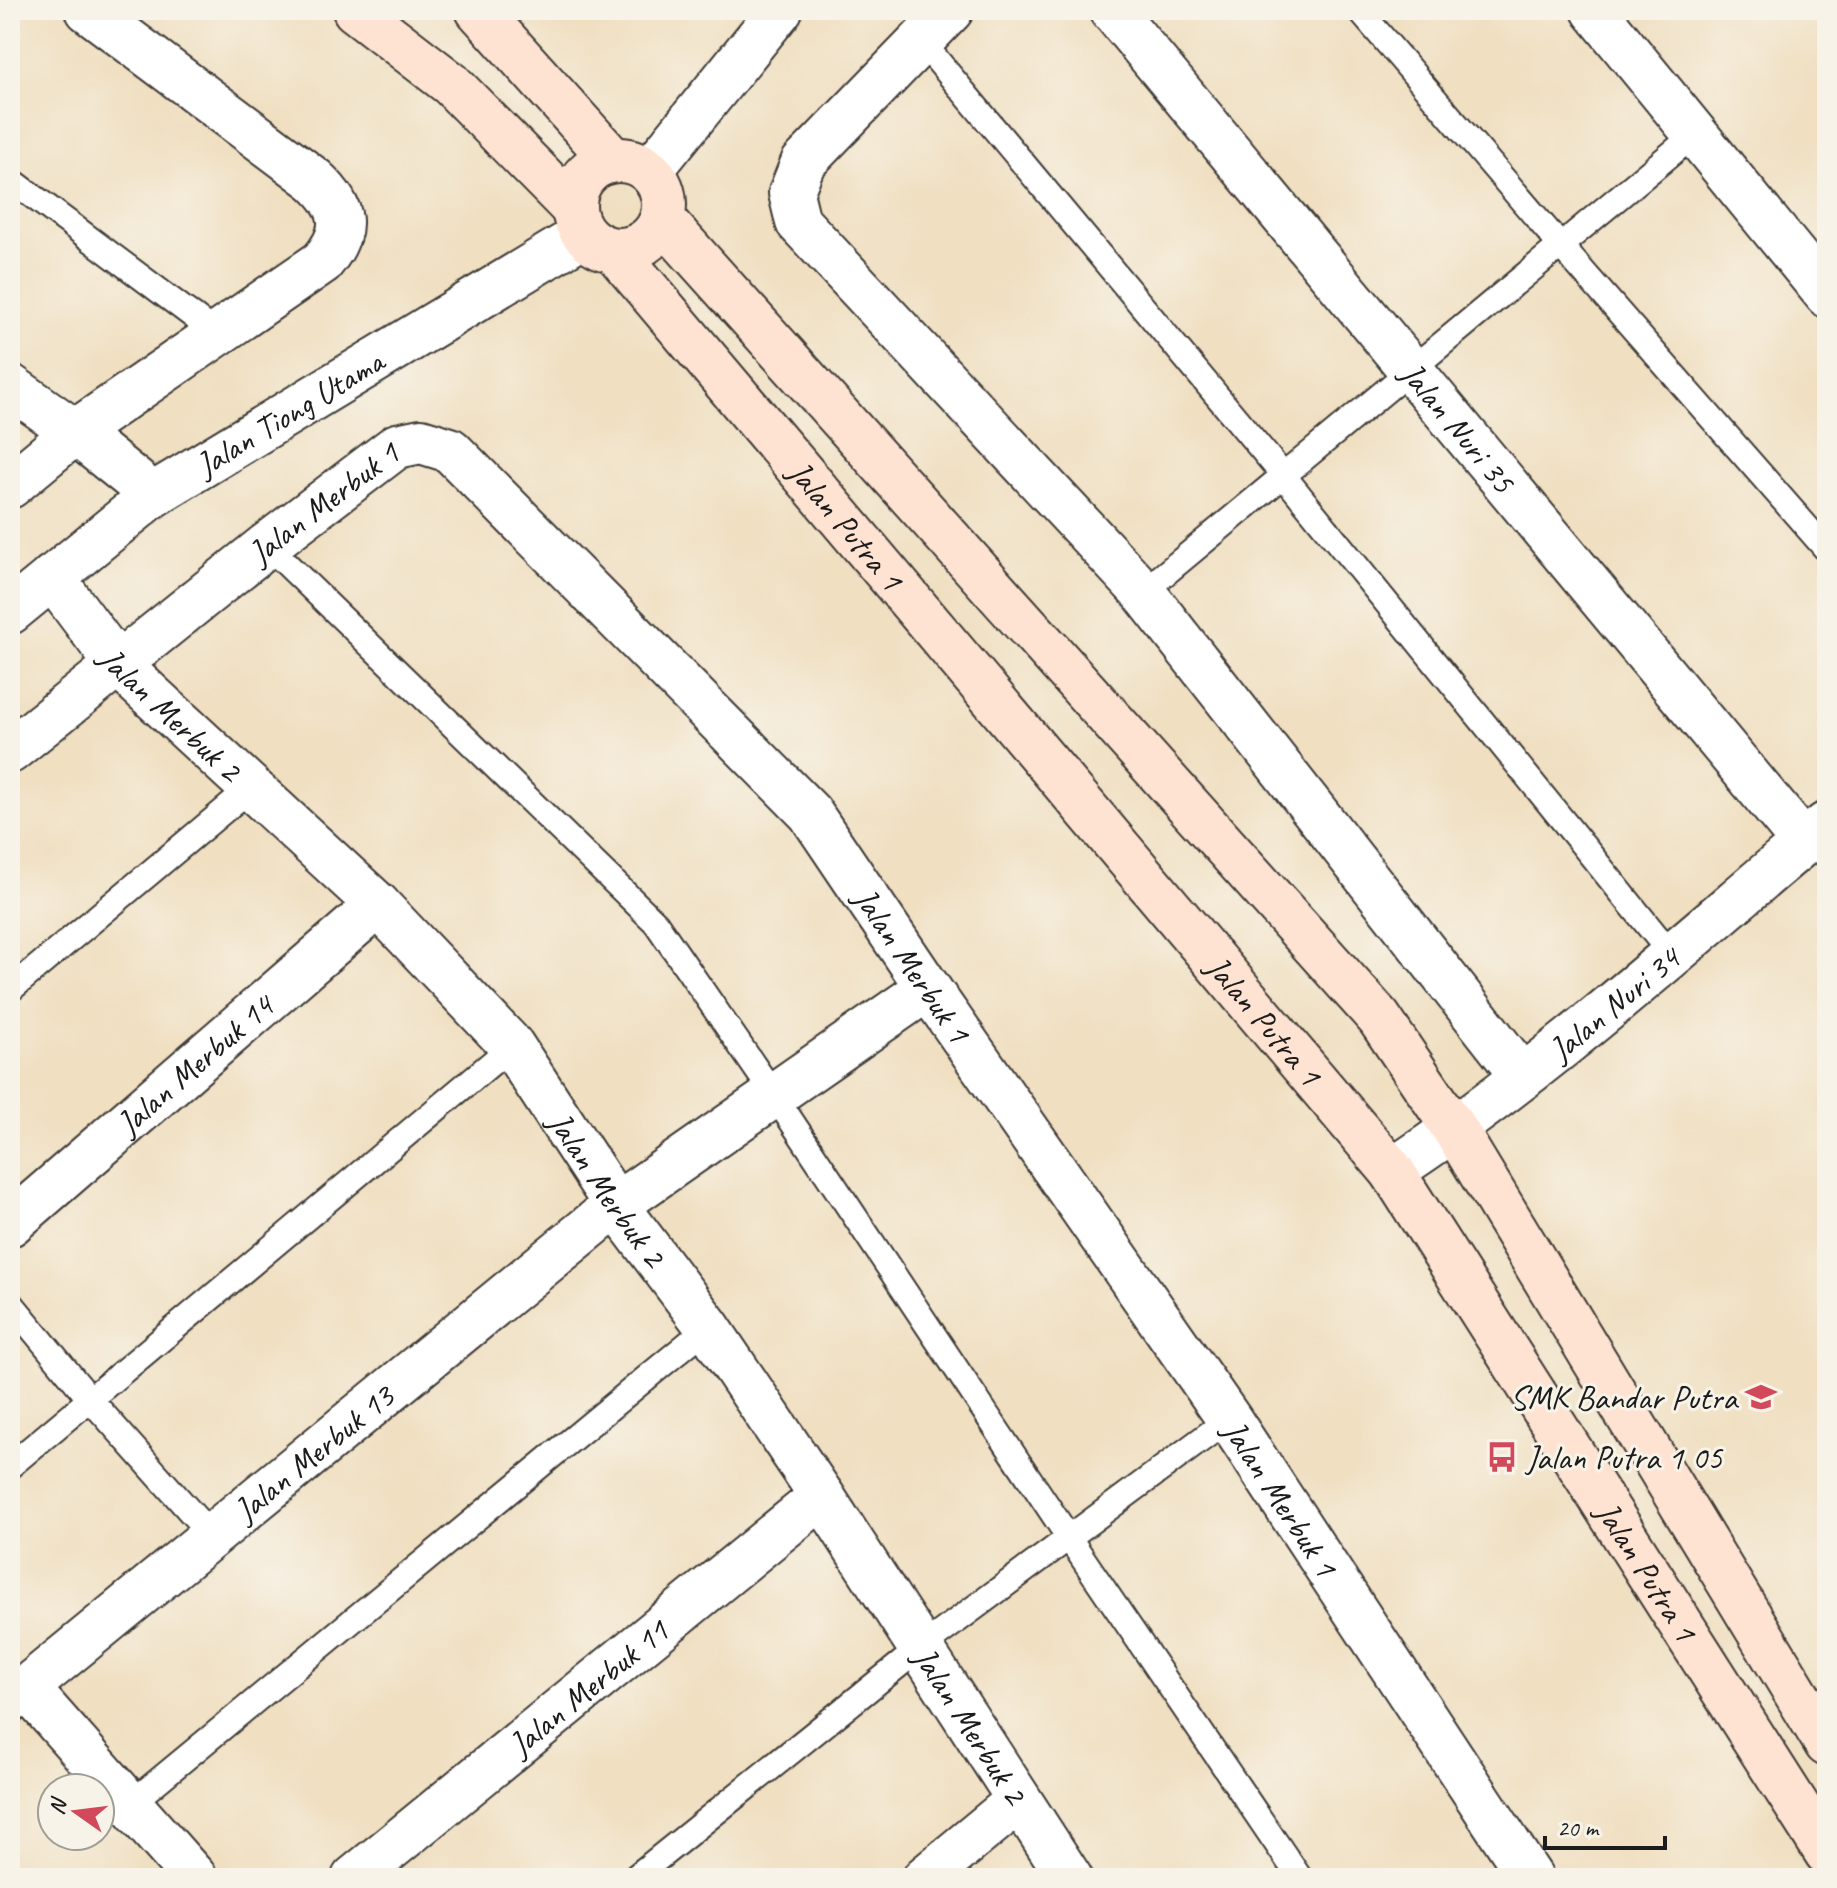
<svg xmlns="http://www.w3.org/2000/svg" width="1837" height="1888" font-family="Caveat,sans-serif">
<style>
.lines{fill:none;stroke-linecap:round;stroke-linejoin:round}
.service-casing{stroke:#3c3935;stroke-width:28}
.minor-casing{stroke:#3c3935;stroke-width:48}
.tertiary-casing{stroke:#3c3935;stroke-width:48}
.secondary-casing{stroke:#3c3935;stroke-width:48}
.service{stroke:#fff;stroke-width:24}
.minor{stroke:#fff;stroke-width:44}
.tertiary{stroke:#fff;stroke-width:44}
.secondary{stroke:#fee3d2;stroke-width:44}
.labels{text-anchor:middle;stroke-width:6;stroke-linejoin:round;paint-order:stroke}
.street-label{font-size:34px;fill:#1c1c1c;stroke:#f7f3e8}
.poi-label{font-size:34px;fill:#1c1c1c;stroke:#f7f3e8;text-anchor:end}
</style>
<rect width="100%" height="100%" fill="#f7f3e8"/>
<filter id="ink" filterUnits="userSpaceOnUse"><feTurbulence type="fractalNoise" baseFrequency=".0125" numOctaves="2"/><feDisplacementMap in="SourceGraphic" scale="16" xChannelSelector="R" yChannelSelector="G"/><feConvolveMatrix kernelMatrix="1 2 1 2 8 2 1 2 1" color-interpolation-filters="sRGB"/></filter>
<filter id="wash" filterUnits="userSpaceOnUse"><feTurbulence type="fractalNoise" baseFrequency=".006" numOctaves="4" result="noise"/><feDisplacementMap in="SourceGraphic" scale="32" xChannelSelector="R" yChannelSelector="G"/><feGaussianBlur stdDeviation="1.8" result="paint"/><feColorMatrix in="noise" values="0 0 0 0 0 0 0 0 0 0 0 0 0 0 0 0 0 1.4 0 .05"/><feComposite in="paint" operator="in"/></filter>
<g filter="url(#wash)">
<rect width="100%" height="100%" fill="#f0dfc1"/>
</g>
<g filter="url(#ink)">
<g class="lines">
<defs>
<path id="service" d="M1359,10l201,235 267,305
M922,42l361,433 388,479
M10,179l207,155
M267,545l389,378 118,172 295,443 231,340
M1143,592l552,-458
M10,990l241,-202
M10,1302l80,97 120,135
M10,1466l502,-420
M130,1804l578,-477
M634,1878l286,-230 309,-229"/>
<g id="minor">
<path d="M951,10l-148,153 -12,30 7,29 345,370 380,485"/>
<path id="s1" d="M1112,10l692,833"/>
<path d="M1594,10l233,285"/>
<path d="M10,386l65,46 78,63"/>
<path d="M10,486l65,-54 247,-170c27,-32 23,-54 -7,-82l-227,-170"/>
<path id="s2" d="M52,577l65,87 261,241 134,141 104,159 92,122 114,169 248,382"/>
<path id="s3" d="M10,612l143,-117 431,-261"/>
<path id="s4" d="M10,751l257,-206 130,-99 24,-5 29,9 360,363 118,175 301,431 302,459"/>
<path id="s5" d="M1392,1171c154,-101 292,-228 433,-346"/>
<path id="s6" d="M10,1224l368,-319"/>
<path d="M26,1687l169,191"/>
<path id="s7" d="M10,1701l606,-496 312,-217"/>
<path id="s8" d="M354,1878l468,-382"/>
<path d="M925,1878l94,-78"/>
</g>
<path id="tertiary" d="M650,171l130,-161"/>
<g id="secondary">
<path d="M355,10l96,74 123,125"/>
<path d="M478,10l134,149"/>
<circle cx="619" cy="205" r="45"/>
<path d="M663,220l716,798 76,112 372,614"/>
<path id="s9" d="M614,250l778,921 435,682"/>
</g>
</defs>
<use href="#service" class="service-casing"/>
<use href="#minor" class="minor-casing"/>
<use href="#tertiary" class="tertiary-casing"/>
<use href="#secondary" class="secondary-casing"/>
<use href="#service" class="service"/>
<use href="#minor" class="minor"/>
<use href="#tertiary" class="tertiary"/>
<use href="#secondary" class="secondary"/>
</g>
</g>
<defs>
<symbol id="school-bare" viewBox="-9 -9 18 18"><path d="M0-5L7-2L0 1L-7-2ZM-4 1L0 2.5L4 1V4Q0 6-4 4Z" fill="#d1495b" stroke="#f7f3e8" stroke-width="2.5" paint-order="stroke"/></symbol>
<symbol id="bus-bare" viewBox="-9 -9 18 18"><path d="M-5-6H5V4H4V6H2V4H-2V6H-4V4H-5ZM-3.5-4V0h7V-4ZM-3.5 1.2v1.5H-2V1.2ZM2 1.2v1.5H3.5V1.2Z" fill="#d1495b" stroke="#f7f3e8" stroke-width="2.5" paint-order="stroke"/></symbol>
</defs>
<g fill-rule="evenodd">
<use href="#school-bare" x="1739" y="1375" width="44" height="44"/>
<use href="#bus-bare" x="1480" y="1435" width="44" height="44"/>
</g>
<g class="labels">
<g class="street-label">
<text dy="12" stroke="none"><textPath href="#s3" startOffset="344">Jalan Tiong Utama</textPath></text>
<text dy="12" stroke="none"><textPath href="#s1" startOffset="542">Jalan Nuri 35</textPath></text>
<text dy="12" stroke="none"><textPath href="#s4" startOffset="400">Jalan Merbuk 1</textPath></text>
<text dy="12" stroke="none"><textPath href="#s9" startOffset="360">Jalan Putra 1</textPath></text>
<text dy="12" stroke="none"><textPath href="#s2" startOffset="182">Jalan Merbuk 2</textPath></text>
<text dy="12" stroke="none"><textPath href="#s4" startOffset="1242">Jalan Merbuk 1</textPath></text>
<text dy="12" stroke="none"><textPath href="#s5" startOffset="278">Jalan Nuri 34</textPath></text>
<text dy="12" stroke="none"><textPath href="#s9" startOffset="1008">Jalan Putra 1</textPath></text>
<text dy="12" stroke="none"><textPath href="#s6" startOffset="244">Jalan Merbuk 14</textPath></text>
<text dy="12" stroke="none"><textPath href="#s2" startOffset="830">Jalan Merbuk 2</textPath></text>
<text dy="12" stroke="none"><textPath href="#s7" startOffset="392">Jalan Merbuk 13</textPath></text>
<text dy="12" stroke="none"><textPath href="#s4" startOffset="1890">Jalan Merbuk 1</textPath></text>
<text dy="12" stroke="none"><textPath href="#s9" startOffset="1680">Jalan Putra 1</textPath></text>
<text dy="12" stroke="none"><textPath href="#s8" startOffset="302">Jalan Merbuk 11</textPath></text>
<text dy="12" stroke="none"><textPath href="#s2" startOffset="1478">Jalan Merbuk 2</textPath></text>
</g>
<g class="poi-label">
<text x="1737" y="1409">SMK Bandar Putra</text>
<text x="1526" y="1469" text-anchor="start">Jalan Putra 1 05</text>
</g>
</g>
<rect width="1837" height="1888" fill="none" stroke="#f7f3e8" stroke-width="40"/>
<g transform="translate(76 1812) rotate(284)"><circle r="38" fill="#f7f3e8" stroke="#9f9d96" stroke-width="2"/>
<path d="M0-6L14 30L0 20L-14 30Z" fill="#d1495b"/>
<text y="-12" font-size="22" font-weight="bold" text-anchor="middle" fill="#1c1c1c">N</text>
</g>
<path d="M1545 1836v12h120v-12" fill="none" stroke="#1c1c1c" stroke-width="4"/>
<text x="1557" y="1836" font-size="24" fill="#1c1c1c" stroke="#f7f3e8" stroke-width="6" paint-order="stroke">20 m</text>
</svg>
